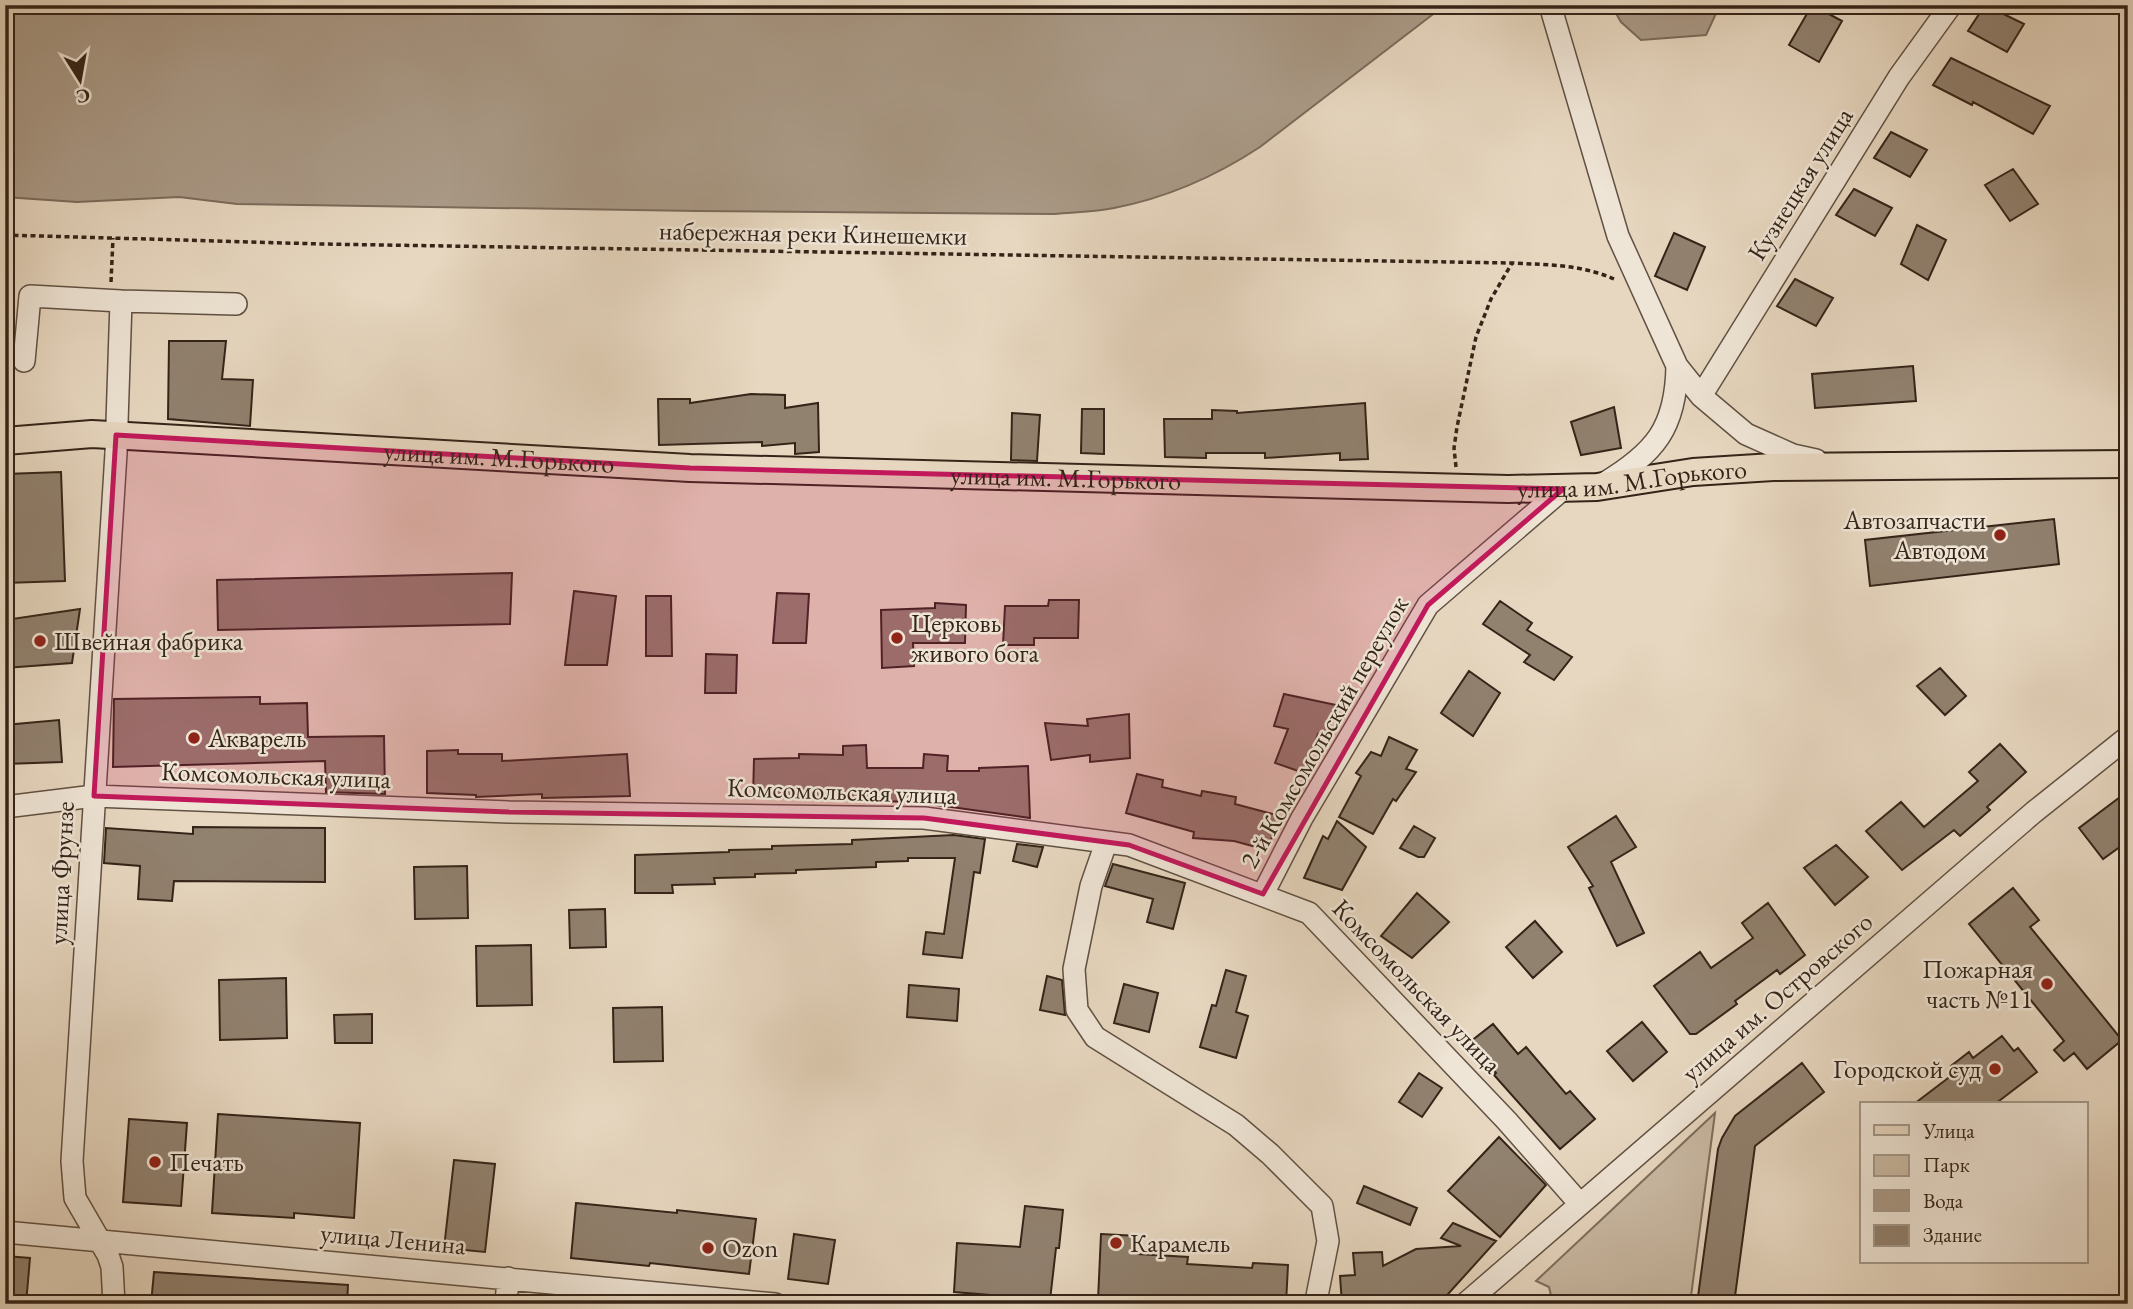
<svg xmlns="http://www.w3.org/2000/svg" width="2133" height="1309" font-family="'EB Garamond',serif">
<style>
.green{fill:#c9b9a3;stroke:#7e6e5e;stroke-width:2}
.water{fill:#aa9a87;stroke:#7b6b5b;stroke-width:2}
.building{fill:#91816f;stroke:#342418;stroke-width:2}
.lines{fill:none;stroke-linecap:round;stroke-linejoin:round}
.minor-casing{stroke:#615142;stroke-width:24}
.major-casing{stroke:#342418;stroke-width:30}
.path{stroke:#342418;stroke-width:3.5;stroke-dasharray:5 3.5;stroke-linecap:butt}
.minor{stroke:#efe5d6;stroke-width:21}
.major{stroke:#e7d7c0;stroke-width:26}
.marked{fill:#c2185b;fill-opacity:0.2;stroke:#c2185b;stroke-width:5;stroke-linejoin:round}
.poi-dot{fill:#8f2418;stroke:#efe5d6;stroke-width:2.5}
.labels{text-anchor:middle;stroke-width:5;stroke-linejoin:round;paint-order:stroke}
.street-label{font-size:26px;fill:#342418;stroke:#efe5d6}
.poi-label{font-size:26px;fill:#342418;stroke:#efe5d6;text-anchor:start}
</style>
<rect width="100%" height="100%" fill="#e7d7c0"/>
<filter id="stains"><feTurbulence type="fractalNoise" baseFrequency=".00286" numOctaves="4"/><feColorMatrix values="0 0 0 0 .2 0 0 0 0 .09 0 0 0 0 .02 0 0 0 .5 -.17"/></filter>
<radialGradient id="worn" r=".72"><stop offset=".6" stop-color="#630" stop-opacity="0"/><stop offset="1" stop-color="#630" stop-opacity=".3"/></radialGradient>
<path class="green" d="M1715,1113l-25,191h-137l-4,-17 -13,-6z"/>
<path class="water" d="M5,5h1440l-185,142c-44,29 -94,51 -146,61 -19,4 -40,4 -60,6l-357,-3 -460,-7 -58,-7 -102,5 -72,-5z
M1611,5h109l-14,30 -65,5 -20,-18z"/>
<path class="building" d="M1812,5l30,16 -23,41 -30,-17z
M1985,5l39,19 -17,28 -39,-21z
M1951,58l99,48 -17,28 -60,-32 -1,3 -39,-20z
M1891,132l36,18 -17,27 -36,-19z
M2013,169l25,35 -28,17 -25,-36z
M1854,189l38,19 -17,28 -39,-21z
M1917,225l29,15 -18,40 -27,-16z
M1674,233l31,14 -18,43 -32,-14z
M1795,279l38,19 -17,28 -39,-20z
M169,341h57l-4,38 31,1 -3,46 -82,-7z
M1913,366l3,35 -101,7 -3,-34z
M751,394l34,1v13l33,-5 1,49 -24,2v-11l-33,3v-4l-103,3 -1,-46h32v4z
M1365,403l3,56 -28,1v-7l-75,5v-5h-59v5l-41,-1 -1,-38h48v-9l25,1v2z
M1614,407l7,41 -40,7 -10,-33z
M1082,409h22v45l-23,-1z
M1012,413l28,2 -3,46 -26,-1z
M61,472l4,109 -60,2v-109z
M2054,519l5,45 -189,22 -5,-46z
M512,573l-2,51 -292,6 -1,-50z
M574,591l42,5 -9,69h-42z
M777,593l32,1 -3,49h-33z
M646,596h25l1,60h-26z
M1049,600h30l-1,38h-44v7h-31l2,-39h43z
M1500,601l32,22 -5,7 45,27 -18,23 -30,-18 6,-7 -47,-31z
M935,603l31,2 -1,38h-52l1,23 -32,2 -1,-58 54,-2z
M80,609l-8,54 -67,5v-48z
M706,654l31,1 -1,38h-31z
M1940,668l26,28 -21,19 -28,-29z
M1469,671l31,22 -27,43 -32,-23z
M1284,694l52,11 -10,31 -8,-2 -14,39 -29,-10 13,-34 -14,-3z
M260,697v7l47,-1 1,34 76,-1 1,58 -59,-2 -1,-31 -212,6 1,-68z
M1129,714l1,44 -40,4v-7l-39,5 -6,-37 43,3 -1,-7z
M59,720l3,42 -57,2v-39z
M1389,737l28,13 -11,19 10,3 -20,29 -3,-2 -20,35 -34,-17 22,-41 -5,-3 15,-21 10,4z
M2000,744l26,28 -39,35 3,3 -30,26 -6,-6 -52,40 -36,-39 35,-29 23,25 54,-46 -9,-9z
M866,745l1,23h56l1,-14 24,2 -1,15h32v-3l49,-2 2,52 -115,-16 -39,-1v-3h-123l1,-39 45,-1v-4l44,1v-9z
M458,750v4h44v7l125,-7 3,42 -88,2v-4l-66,3v-2l-49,-2v-42z
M1137,774l26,6 -1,7 39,9 1,-5 34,6 -1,7 45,12 -13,34 -33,-9 -41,-3 1,-6 -68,-19z
M2128,791v50l-25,18 -24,-31z
M1616,816l20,31 -25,15 33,71 -27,13 -28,-58 4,-2 -25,-39z
M1337,821l29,26 -24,43 -38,-12 19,-42 5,3z
M1414,826l21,12 -11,19h-6l-18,-9z
M193,827l132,1v54l-151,-1 -2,20 -34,-2 2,-33 -36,-3 2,-35 87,6z
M954,835l31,4 -5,34 -6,-1 -12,86 -39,-4 3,-22 18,2 11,-76h-47v3l-32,1v5l-80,3v3l-41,1v3l-41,1 1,6 -43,1 1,8h-38v-38l94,-3v-2l43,-1v-3l80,-2v-4z
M1017,844l26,3 -6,20 -24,-6z
M1836,845l32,32 -33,28 -31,-37z
M1113,864l72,19 -12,46 -26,-7 6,-23 -48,-13z
M467,866l1,52 -53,1 -1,-52z
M2013,888l26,32 -9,7 92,113 -35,29 -13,-16 -10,8 -10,-11 10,-9 -95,-117z
M1417,893l32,29 -37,36 -31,-22z
M1768,903l37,52 -25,19 -3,-4 -42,31 2,3 -41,30h-6l-36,-48 46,-34 11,16 42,-30 -11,-15z
M605,909l1,38 -36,1 -1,-38z
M1535,921l27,31 -29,26 -27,-31z
M531,945l1,60 -55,1 -1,-60z
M1226,970l20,6 -10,36 12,4 -12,42 -36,-11 12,-42 4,1z
M1047,976l15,4 3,35 -25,-5z
M286,978l1,60 -67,2 -1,-60z
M1124,984l34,9 -9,39 -35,-9z
M909,985l50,4 -2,32 -50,-4z
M662,1007l1,54 -49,1 -1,-54z
M372,1014v29h-37l-1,-28z
M1642,1022l25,30 -34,29 -26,-30z
M1493,1024l25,30 8,-7 40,47 4,-3 25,28 -35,30 -66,-74 2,-2 -26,-31z
M2002,1036l12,15 4,-3 19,24 -42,32h-81l42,-32 -5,-6 18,-14 4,6z
M1802,1063l22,29 -69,54 -21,158h-37l21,-155 4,-11 13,-22 10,-8z
M1419,1073l23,15 -20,29 -23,-15z
M218,1114l142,9 -6,95 -60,-5v5l-82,-5z
M129,1119l58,4 -6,83 -58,-4z
M1499,1137l47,48 -46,52 -52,-46z
M454,1160l41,4 -10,88 -41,-4z
M1364,1186l53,22 -7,17 -53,-22z
M576,1203l101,10v-3l79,9 -7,55 -99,-11 -1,3 -78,-8z
M1025,1206l38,4 -4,38h-3l-6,52 -96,-8 3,-49 63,4z
M1453,1223l43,18 -57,63h-97l-2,-28 15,-1 -2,-22 29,-1 1,14 33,-17 45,-3 -20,-8z
M794,1234l41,6 -7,44 -40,-5z
M1101,1234l37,2v18l50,3 -1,7 65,4 1,-5 35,2 -2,39h-144l-44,-4z
M5,1256l25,2 -4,46h-21z
M154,1272l194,13 -1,19h-196z"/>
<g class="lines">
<defs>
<path id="minor" d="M1550,5l68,231 59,130 24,30 45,38 47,21 23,5
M24,361l6,-65 91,5
M1701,396l198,-319 52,-72
M1603,484c52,-31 73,-56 74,-118
M5,807l89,-11 415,16 415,6 205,27 180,68 198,208 73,83
M1106,843l-15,43 -17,83 3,41 18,27 141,88 34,29 52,52 6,35 -11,55 1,8
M1263,894l39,-76 126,-213 135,-116
M5,1232l770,72
M114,1304l-2,-37 -4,-12 -33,-57 -3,-37 44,-708 5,-152 115,3
M506,1304l2,-26
M1465,1304l569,-492 94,-75"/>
<g id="major">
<path id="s1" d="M5,441l87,-7 598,34 818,21 89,-2 96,-15 80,-5 355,-3"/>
</g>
</defs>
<use href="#minor" class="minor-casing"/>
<use href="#major" class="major-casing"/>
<path class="path" d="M5,235l316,9 1191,19c37,2 67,1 102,16
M111,282l2,-44
M1456,467l-2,-19 3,-21 19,-90 15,-38 21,-36"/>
<use href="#minor" class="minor"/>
<use href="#major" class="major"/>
</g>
<path class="marked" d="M116,435l574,33 873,21 -135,116 -165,289 -134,-49 -205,-27 -415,-6 -415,-16z"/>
<g class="poi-dot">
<circle cx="2000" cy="535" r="7"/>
<circle cx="897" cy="638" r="7"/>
<circle cx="40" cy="641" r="7"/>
<circle cx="194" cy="738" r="7"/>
<circle cx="2047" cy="984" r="7"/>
<circle cx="1995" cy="1069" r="7"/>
<circle cx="155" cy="1162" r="7"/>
<circle cx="1116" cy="1243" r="7"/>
<circle cx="708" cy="1248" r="7"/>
</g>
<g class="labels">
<g class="street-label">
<text transform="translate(1800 184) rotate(-58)" y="9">Кузнецкая улица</text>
<text transform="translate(813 233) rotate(1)" y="9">набережная реки Кинешемки</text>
<text dy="9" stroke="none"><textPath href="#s1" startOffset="495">улица им. М.Горького</textPath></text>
<text dy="9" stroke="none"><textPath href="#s1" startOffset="1062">улица им. М.Горького</textPath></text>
<text dy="9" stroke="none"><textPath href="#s1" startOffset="1629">улица им. М.Горького</textPath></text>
<text transform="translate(1324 732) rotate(-60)" y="9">2-й Комсомольский переулок</text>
<text transform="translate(276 775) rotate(2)" y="9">Комсомольская улица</text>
<text transform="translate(842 791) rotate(2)" y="9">Комсомольская улица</text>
<text transform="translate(61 873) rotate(-87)" y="9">улица Фрунзе</text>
<text transform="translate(1417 986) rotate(46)" y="9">Комсомольская улица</text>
<text transform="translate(1777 997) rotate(-41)" y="9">улица им. Островского</text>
<text transform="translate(393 1239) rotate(5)" y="9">улица Ленина</text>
</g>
<g class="poi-label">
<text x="1986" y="529" text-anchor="end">Автозапчасти<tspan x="1986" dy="30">Автодом</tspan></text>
<text x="911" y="632">Церковь<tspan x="911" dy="30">живого бога</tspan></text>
<text x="54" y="650">Швейная фабрика</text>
<text x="208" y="747">Акварель</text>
<text x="2033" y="978" text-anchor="end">Пожарная<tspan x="2033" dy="30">часть №11</tspan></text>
<text x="1981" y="1078" text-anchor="end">Городской суд</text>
<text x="169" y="1171">Печать</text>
<text x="1130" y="1252">Карамель</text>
<text x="722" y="1257">Ozon</text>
</g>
</g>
<rect width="2133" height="1309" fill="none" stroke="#e7d7c0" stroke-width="28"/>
<rect x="7" y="7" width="2119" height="1295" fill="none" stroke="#342418" stroke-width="3.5"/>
<rect x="14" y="14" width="2105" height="1281" fill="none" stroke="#342418" stroke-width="2"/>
<rect x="1860" y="1102" width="228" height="161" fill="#efe5d6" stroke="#a4988a" stroke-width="2"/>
<rect x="1874" y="1125" width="35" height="10" fill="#e7d7c0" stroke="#a4988a" stroke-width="2"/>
<text x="1923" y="1138" font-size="21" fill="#342418">Улица</text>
<rect x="1874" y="1155" width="35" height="21" fill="#c9b9a3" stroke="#a4988a" stroke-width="2"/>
<text x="1923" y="1172" font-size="21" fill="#342418">Парк</text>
<rect x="1874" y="1190" width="35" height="21" fill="#aa9a87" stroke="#a4988a" stroke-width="2"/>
<text x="1923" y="1208" font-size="21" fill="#342418">Вода</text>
<rect x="1874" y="1225" width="35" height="21" fill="#91816f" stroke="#a4988a" stroke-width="2"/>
<text x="1923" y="1242" font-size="21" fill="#342418">Здание</text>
<g transform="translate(80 80) rotate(169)" stroke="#efe5d6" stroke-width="5" paint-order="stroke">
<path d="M0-5L12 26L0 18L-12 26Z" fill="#342418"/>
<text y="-10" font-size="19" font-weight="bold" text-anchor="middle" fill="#342418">С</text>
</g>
<rect width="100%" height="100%" filter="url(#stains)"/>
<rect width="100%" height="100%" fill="url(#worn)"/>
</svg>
